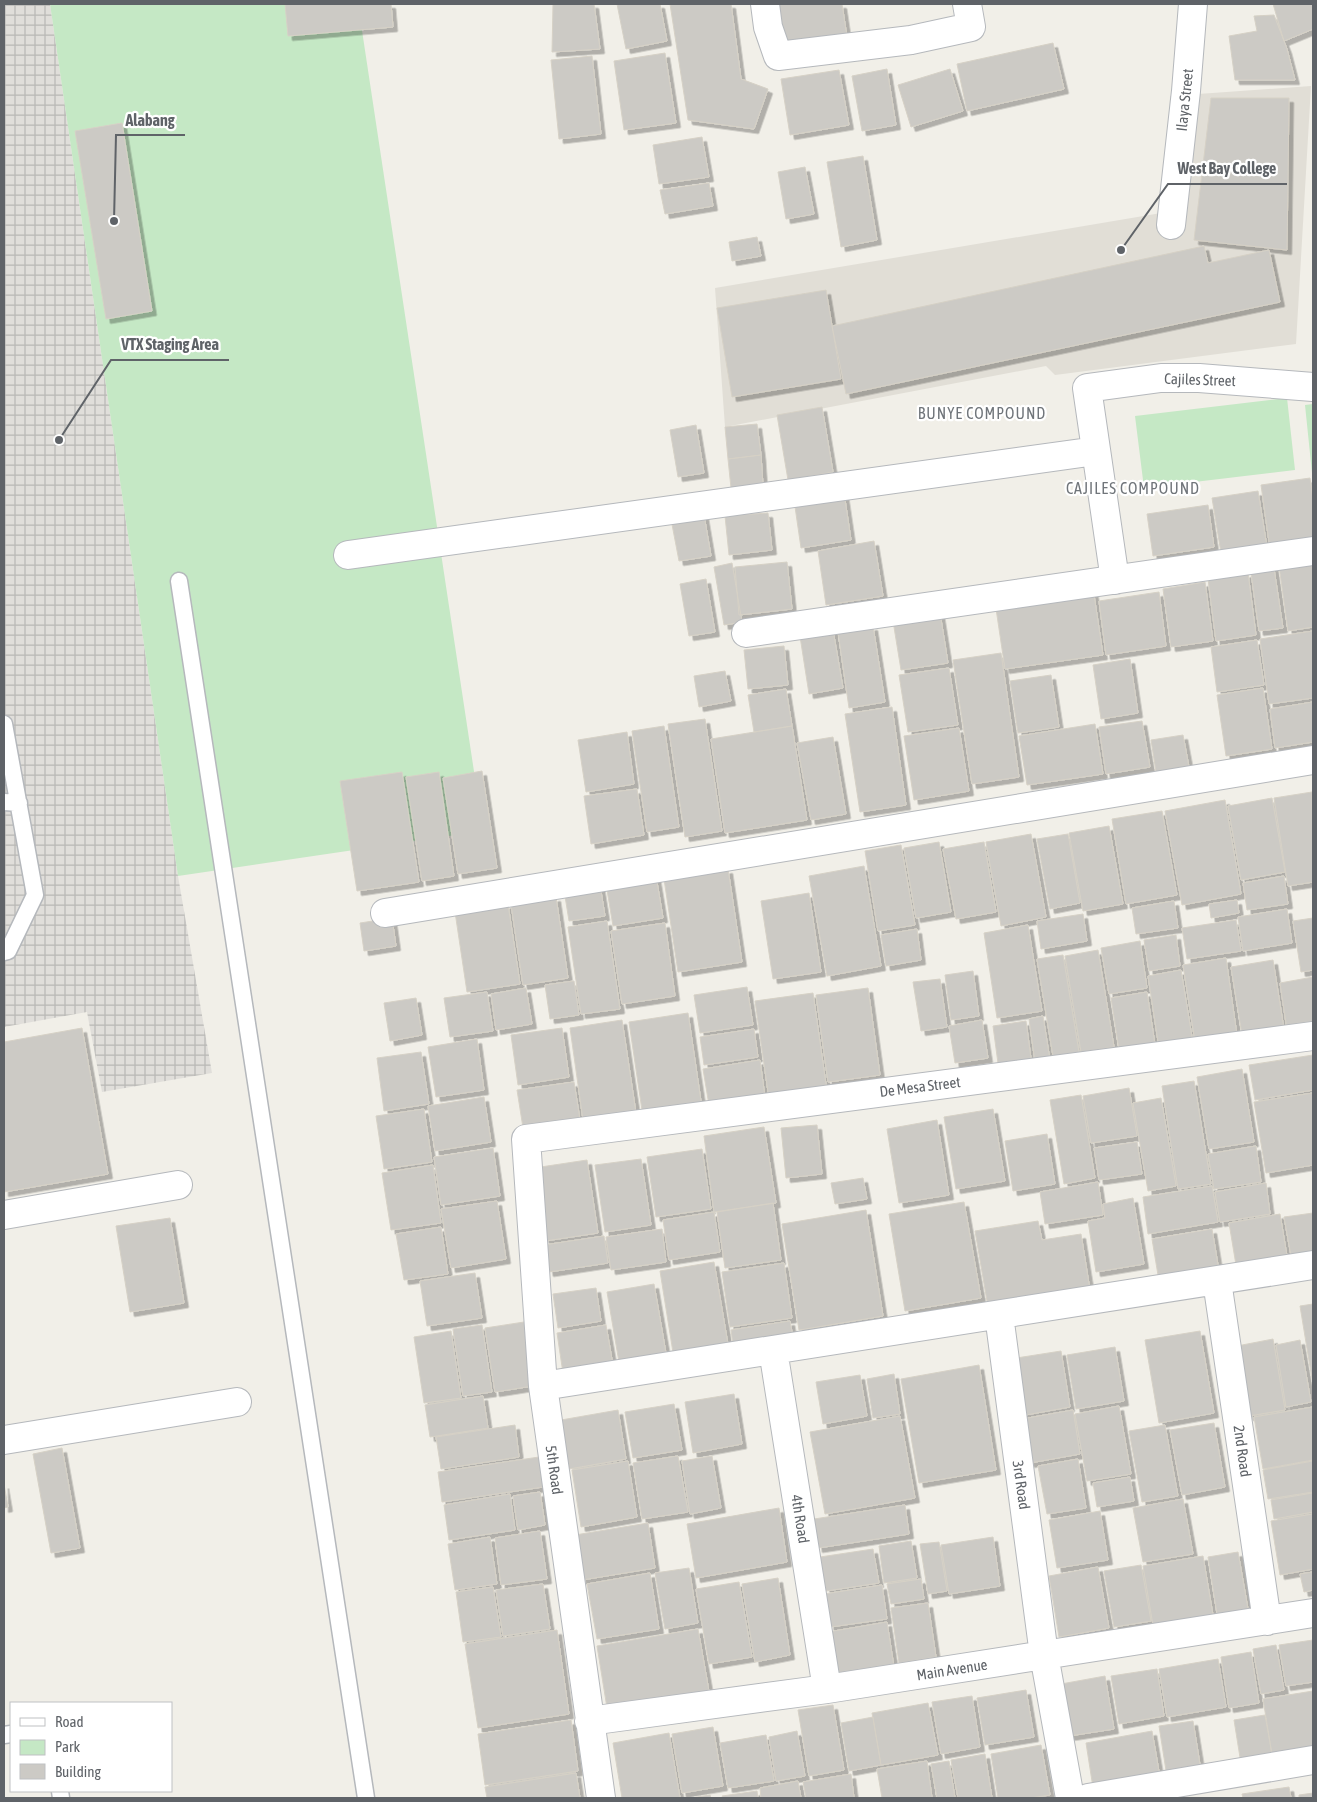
<svg xmlns="http://www.w3.org/2000/svg" width="1317" height="1802" font-family="'Asap Condensed',sans-serif">
<style>
.industrial{fill:url(#industrial-grid)}
.education{fill:#e1ded6}
.green{fill:#c5e8c5}
.building{fill:#cccac5;stroke:#d6d1c6;filter:url(#shadow)}
.lines{fill:none;stroke-linecap:round;stroke-linejoin:round}
.service-casing{stroke:#b5b8bc;stroke-width:19}
.minor-casing{stroke:#b5b8bc;stroke-width:30}
.service{stroke:#fff;stroke-width:16}
.minor{stroke:#fff;stroke-width:28}
.labels{text-anchor:middle;stroke-width:4.5;stroke-linejoin:round;paint-order:stroke}
.street-label{font-size:15px;fill:#5f6368;stroke:#fff}
.neighbourhood-label{font-size:16px;letter-spacing:1px;fill:#70757a;stroke:#fff}
.leader{fill:none;stroke:#5f6368;stroke-width:2}
.callout-dot{fill:#5f6368;stroke:#fff;stroke-width:2}
.callout-label{font-size:16px;text-anchor:middle;font-weight:bold;fill:#5f6368;stroke:#fff;stroke-width:4.5;stroke-linejoin:round;paint-order:stroke}
</style>
<defs>
<pattern id="industrial-grid" width="8" height="8" patternUnits="userSpaceOnUse" patternTransform="scale(1.25)"><rect width="8" height="8" fill="#e0deda"/><path d="M0 4h8M4 0v8" fill="none" stroke="#b9b8b5"/></pattern>
<filter id="shadow"><feDropShadow dx="4.5" dy="4.5" stdDeviation="0" flood-color="#0004"/></filter>
</defs>
<rect width="100%" height="100%" fill="#f1efe8"/>
<path class="industrial" d="M4,4h46l128,872 34,197 -110,19 -15,-80 -83,15z"/>
<path class="education" d="M1311,86l-15,258 -241,31 -9,-9 -321,61 -10,-139 452,-76 3,-116z"/>
<path class="green" d="M50,4h308l125,827 -305,45z
M1287,398l8,72 -151,18 -9,-72z
M1313,404v69h-1l-7,-68z"/>
<path class="building" d="M285,4h106l2,23 -105,9z
M553,4h41l6,45 -48,3z
M617,4h43l7,37 -41,8z
M670,4h61l10,75 27,10 -14,40 -66,-9z
M777,4h65l5,33 -63,11z
M1273,4h40v25l-29,12z
M1274,15l13,34 8,31h-60l-6,-44 28,-5 -3,-15z
M1053,43l11,46 -97,22 -10,-47z
M665,53l11,70 -52,7 -10,-69z
M592,56l9,78 -42,5 -8,-79z
M887,69l9,56 -34,6 -10,-55z
M950,69l13,42 -52,16 -13,-42z
M839,70l10,55 -59,10 -9,-56z
M1211,98h78l-2,152 -93,-10z
M122,123l30,188 -46,8 -31,-188z
M702,137l7,40 -50,7 -6,-39z
M863,156l14,84 -36,7 -14,-85z
M805,167l9,47 -28,5 -8,-47z
M709,183l4,23 -48,8 -5,-24z
M757,237l4,19 -29,5 -3,-19z
M1204,246l4,17 61,-13 11,52 -434,92 -14,-68z
M826,290l15,89 -109,18 -15,-89z
M822,407l11,65 -45,8 -11,-65z
M757,424l4,31 -33,4 -3,-32z
M696,425l8,48 -26,4 -8,-47z
M761,455l2,30 -32,3 -3,-29z
M1310,478l3,22v43l-43,6 -9,-64z
M843,486l8,54 -50,8 -8,-55z
M1258,491l9,56 -46,6 -9,-55z
M1208,505l6,42 -61,9 -6,-42z
M703,509l8,47 -32,5 -9,-47z
M768,513l4,37 -43,5 -4,-39z
M874,541l9,55 -57,9 -8,-54z
M1313,561v66l-25,4 -9,-65z
M787,562l5,47 -53,6 -4,-48z
M1273,562l10,66 -24,3 -9,-66z
M732,563l10,59 -18,3 -10,-58z
M1248,573l8,62 -40,6 -8,-62z
M706,579l9,53 -26,4 -9,-52z
M1205,582l8,59 -42,6 -8,-58z
M1093,588l10,67 -98,14 -10,-67z
M1159,592l7,54 -60,9 -7,-54z
M940,613l8,50 -47,7 -8,-49z
M832,624l11,64 -34,6 -10,-64z
M873,626l12,76 -36,6 -11,-76z
M1313,631v67l-44,6 -9,-65z
M1257,640l7,45 -47,7 -6,-45z
M784,646l4,39 -40,4 -4,-39z
M1001,653l18,124 -47,7 -19,-124z
M1130,659l8,54 -37,6 -8,-54z
M949,668l9,57 -50,7 -9,-57z
M725,671l6,30 -32,6 -5,-31z
M1051,675l8,52 -41,6 -8,-52z
M1263,688l9,61 -46,7 -9,-61z
M786,689l6,37 -38,6 -6,-37z
M1313,702v40l-38,6 -5,-39z
M892,707l14,98 -46,7 -15,-98z
M705,719l17,112 -37,6 -17,-113z
M1142,721l8,46 -44,7 -7,-47z
M1095,724l8,50 -76,11 -8,-49z
M664,726l15,101 -32,5 -15,-101z
M792,726l15,94 -82,13 -14,-94z
M959,728l10,63 -55,9 -10,-64z
M627,732l7,52 -48,8 -8,-52z
M1183,735l6,32 -33,5 -5,-32z
M833,737l13,77 -35,6 -14,-77z
M482,771l15,97 -39,6 -15,-96z
M402,772l17,110 -62,9 -17,-110z
M439,772l15,104 -32,5 -16,-104z
M637,789l7,46 -53,9 -7,-48z
M1312,792l1,90 -25,4 -14,-88z
M1272,798l13,74 -44,8 -13,-74z
M1225,800l16,94 -59,11 -17,-94z
M1162,811l15,84 -51,9 -14,-85z
M1109,826l14,78 -40,7 -14,-78z
M1031,834l15,83 -45,9 -15,-84z
M1068,834l12,69 -30,6 -13,-70z
M939,842l12,70 -35,6 -12,-70z
M984,842l12,70 -40,7 -13,-70z
M901,845l14,80 -37,6 -13,-80z
M864,866l17,100 -54,10 -18,-100z
M728,869l14,93 -64,10 -14,-93z
M656,876l7,42 -50,8 -7,-42z
M1284,876l4,28 -41,6 -4,-27z
M600,885l5,31 -36,5 -5,-31z
M809,893l12,79 -48,7 -12,-78z
M556,897l12,81 -45,7 -12,-81z
M1237,900l2,13 -28,5 -2,-14z
M1174,901l4,27 -42,6 -4,-26z
M508,904l12,80 -53,8 -12,-80z
M1287,909l5,34 -49,8 -5,-34z
M1083,914l4,27 -46,8 -4,-28z
M392,918l4,28 -32,5 -4,-28z
M1313,918v52l-12,2 -8,-51z
M1236,920l5,31 -54,8 -5,-31z
M607,921l13,88 -39,5 -13,-87z
M665,923l10,73 -53,8 -11,-73z
M1028,925l14,86 -45,7 -13,-85z
M917,929l4,31 -35,6 -5,-31z
M1176,935l4,31 -31,5 -5,-31z
M1140,941l7,47 -38,6 -8,-46z
M1098,950l16,97 -33,5 -16,-96z
M1063,955l16,97 -26,4 -16,-97z
M1226,958l11,77 -42,7 -12,-77z
M1273,960l11,69 -42,6 -11,-68z
M1181,970l12,73 -34,5 -11,-72z
M973,971l6,45 -28,4 -6,-45z
M1313,977v49l-26,4 -7,-47z
M940,979l7,48 -26,4 -8,-49z
M574,981l5,34 -29,4 -5,-34z
M747,987l6,38 -53,8 -6,-38z
M526,988l6,36 -36,6 -5,-36z
M868,988l12,87 -52,7 -12,-87z
M487,992l6,39 -43,6 -6,-39z
M1147,992l9,59 -36,5 -9,-58z
M813,993l14,98 -58,8 -14,-98z
M416,998l6,37 -32,6 -6,-38z
M688,1013l14,95 -59,9 -14,-95z
M1043,1016l7,44 -15,2 -6,-43z
M622,1020l14,93 -53,7 -13,-92z
M982,1020l6,38 -33,5 -6,-37z
M1026,1021l6,45 -33,5 -6,-45z
M82,1028l26,146 -104,18v-150z
M562,1028l7,49 -51,8 -7,-50z
M754,1029l4,28 -54,8 -4,-28z
M477,1039l7,51 -48,7 -8,-50z
M421,1052l8,52 -45,7 -7,-53z
M1313,1055v35l-58,10 -6,-35z
M760,1060l5,37 -56,8 -6,-36z
M1242,1069l12,73 -45,7 -12,-72z
M1194,1081l17,103 -33,5 -16,-103z
M574,1082l7,44 -57,8 -7,-44z
M1129,1088l8,48 -46,7 -8,-47z
M1313,1093v72l-47,8 -12,-71z
M1081,1095l14,83 -31,6 -14,-84z
M484,1097l7,45 -56,9 -7,-45z
M1161,1098l15,88 -28,5 -15,-88z
M424,1109l8,53 -48,7 -8,-53z
M993,1109l12,72 -49,8 -12,-72z
M937,1120l12,75 -50,8 -12,-74z
M817,1125l5,49 -36,4 -5,-50z
M764,1127l12,76 -62,9 -10,-76z
M1047,1134l8,50 -42,7 -8,-50z
M1137,1142l5,32 -43,6 -5,-32z
M1256,1146l5,36 -47,7 -6,-35z
M493,1148l7,48 -59,9 -7,-48z
M702,1149l9,60 -55,8 -9,-60z
M641,1159l10,66 -46,7 -10,-67z
M587,1160l11,73 -53,8 -11,-73z
M433,1165l8,58 -50,7 -9,-57z
M863,1178l4,21 -32,5 -4,-21z
M1098,1182l5,33 -58,9 -5,-32z
M1266,1183l4,31 -50,8 -5,-30z
M1212,1186l6,36 -70,12 -5,-37z
M1133,1198l11,66 -48,8 -8,-51 17,-3 -2,-14z
M497,1201l9,58 -55,9 -10,-59z
M964,1202l17,96 -76,13 -16,-97z
M773,1203l8,57 -56,8 -8,-56z
M866,1210l17,106 -84,14 -17,-106z
M714,1212l6,40 -51,8 -6,-40z
M1313,1213v51l-20,3 -9,-50z
M1280,1214l9,54 -51,9 -9,-54z
M170,1218l14,85 -54,9 -14,-86z
M1038,1221l4,19 39,-6 9,56 -102,17 -13,-76z
M441,1227l7,47 -44,6 -8,-46z
M662,1229l4,33 -55,8 -5,-33z
M1212,1229l8,48 -60,10 -8,-48z
M604,1236l4,27 -59,9 -5,-27z
M714,1262l16,94 -55,9 -15,-94z
M784,1263l8,55 -62,9 -8,-55z
M475,1273l7,45 -55,8 -7,-45z
M654,1284l13,75 -47,9 -13,-76z
M596,1288l5,33 -43,7 -5,-34z
M1313,1304v81l-13,-79z
M790,1321l4,22 -60,9 -3,-22z
M524,1322l9,64 -38,6 -10,-64z
M482,1325l10,67 -29,4 -10,-67z
M606,1325l8,46 -50,9 -7,-47z
M451,1331l10,67 -37,5 -10,-66z
M1200,1331l14,82 -55,10 -14,-83z
M1273,1339l12,71 -36,6 -12,-70z
M1300,1340l11,62 -25,5 -10,-62z
M1115,1347l9,54 -48,8 -9,-54z
M1061,1351l9,56 -50,9 -10,-57z
M979,1365l17,105 -77,13 -18,-104z
M894,1374l6,40 -27,4 -6,-39z
M860,1375l7,41 -44,8 -7,-42z
M734,1394l8,50 -49,9 -8,-51z
M483,1396l5,32 -58,9 -5,-32z
M674,1404l8,46 -49,8 -8,-46z
M1119,1406l12,68 -44,7 -12,-67z
M1313,1407v53l-50,9 -9,-52z
M618,1410l8,49 -57,10 -8,-49z
M1073,1410l7,44 -50,9 -8,-44z
M900,1416l15,82 -90,16 -15,-82z
M1214,1423l11,64 -43,8 -12,-65z
M515,1425l4,32 -78,12 -5,-32z
M1165,1425l13,71 -36,6 -13,-71z
M62,1448l18,100 -29,5 -18,-99z
M678,1456l10,56 -46,7 -9,-56z
M712,1456l9,52 -31,6 -8,-53z
M539,1457l4,30 -101,15 -4,-30z
M1078,1459l8,49 -39,6 -9,-48z
M628,1461l9,56 -56,10 -9,-57z
M1313,1461v31l-45,7 -5,-29z
M1130,1477l4,24 -37,6 -4,-24z
M4,1484l4,23 -4,1z
M540,1492l5,33 -27,5 -5,-34z
M1313,1493v19l-39,7 -3,-19z
M510,1494l5,36 -66,10 -5,-35z
M1183,1499l10,55 -50,8 -10,-54z
M905,1505l4,29 -91,14 -4,-29z
M779,1508l8,54 -91,16 -9,-54z
M1100,1511l8,49 -51,8 -8,-48z
M1313,1514v55l-33,6 -9,-54z
M648,1523l7,45 -73,12 -7,-45z
M540,1531l7,48 -46,6 -6,-47z
M490,1537l7,47 -42,6 -7,-46z
M993,1537l7,49 -51,8 -8,-49z
M911,1541l6,37 -33,5 -5,-37z
M939,1542l8,49 -19,3 -8,-50z
M873,1549l6,34 -53,8 -6,-34z
M1238,1552l10,57 -31,5 -9,-57z
M1203,1556l10,59 -60,10 -10,-59z
M1141,1565l10,56 -37,6 -10,-56z
M1098,1567l11,61 -50,9 -10,-61z
M689,1568l9,55 -33,6 -10,-56z
M1313,1572v18l-9,2 -4,-18z
M650,1573l9,56 -62,10 -10,-55z
M778,1578l12,77 -35,7 -13,-78z
M921,1579l3,20 -33,5 -4,-20z
M739,1582l13,75 -43,7 -13,-75z
M543,1584l7,45 -47,7 -7,-46z
M882,1585l5,34 -57,8 -6,-33z
M493,1587l8,50 -38,5 -7,-50z
M928,1603l8,54 -37,6 -8,-55z
M887,1622l7,45 -59,10 -7,-45z
M698,1629l12,68 -102,17 -11,-68z
M557,1630l12,84 -91,14 -13,-84z
M1313,1640v42l-27,4 -7,-41z
M1276,1645l8,45 -23,4 -8,-45z
M1251,1652l8,51 -30,5 -8,-51z
M1218,1659l8,48 -59,10 -8,-48z
M1157,1669l7,47 -45,8 -8,-48z
M1105,1676l9,53 -45,7 -8,-52z
M1026,1690l8,47 -49,8 -8,-47z
M1313,1691v58l-41,6 -9,-56z
M972,1696l8,51 -39,7 -9,-52z
M928,1703l10,52 -57,10 -9,-52z
M833,1705l11,65 -35,6 -11,-66z
M1265,1715l9,50 -32,5 -8,-50z
M873,1717l8,48 -32,6 -8,-48z
M571,1720l7,51 -93,14 -7,-51z
M1193,1721l9,56 -34,6 -9,-57z
M713,1727l10,59 -41,7 -10,-59z
M797,1731l8,45 -29,5 -7,-44z
M1152,1731l9,52 -67,11 -8,-51z
M669,1733l11,65h-58l-9,-55z
M766,1735l8,46 -46,7 -8,-45z
M1041,1745l9,50 -20,3h-32l-7,-44z
M985,1754l7,44h-34l-7,-38z
M927,1761l5,37h-50l-5,-29z
M949,1761l6,37h-18l-6,-34z
M576,1773l4,25h-93l-2,-11z
M851,1774l3,24h-48l-3,-16z
M798,1781l3,17h-40l-1,-10z
M1289,1787l2,11h-48l-1,-4z
M757,1791l1,7h-35l-1,-2z
M1313,1793v5h-14v-3z
M710,1795l1,3h-20z"/>
<g class="lines">
<defs>
<path id="service" d="M179,581l187,1217
M4,724l31,171 -27,56 -4,1
M4,802l15,1
M4,1735l7,-1
M60,1791l1,7"/>
<path id="minor" d="M765,4l3,23 10,29 133,-16 60,-13 -4,-23
M1171,225l15,-134 7,-87
M348,555l748,-104
M1115,580l-28,-192 74,-10h38l114,9
M746,633l567,-82
M385,913l928,-153
M4,1215l174,-30
M1217,1281l50,340
M999,1315l45,340 26,143
M773,1350l54,339
M543,1386l770,-121
M4,1440l233,-38
M589,1721l238,-32 486,-76
M601,1798l-58,-412 -17,-247 787,-103
M1088,1798l225,-38"/>
</defs>
<use href="#service" class="service-casing"/>
<use href="#minor" class="minor-casing"/>
<use href="#service" class="service"/>
<use href="#minor" class="minor"/>
</g>
<g class="labels">
<g class="street-label">
<text transform="translate(1185 100) rotate(-84)" y="5">Ilaya Street</text>
<text transform="translate(1200 380) rotate(2)" y="5">Cajiles Street</text>
<text transform="translate(920 1087) rotate(-7)" y="5">De Mesa Street</text>
<text transform="translate(1242 1451) rotate(82)" y="5">2nd Road</text>
<text transform="translate(554 1470) rotate(82)" y="5">5th Road</text>
<text transform="translate(1021 1485) rotate(82)" y="5">3rd Road</text>
<text transform="translate(800 1519) rotate(81)" y="5">4th Road</text>
<text transform="translate(952 1670) rotate(-9)" y="5">Main Avenue</text>
</g>
<g class="neighbourhood-label">
<text x="982" y="419">BUNYE COMPOUND</text>
<text x="1133" y="494">CAJILES COMPOUND</text>
</g>
</g>
<path class="leader" d="M114 221L116 135H185M1121 250L1168 184H1287M59 440L111 360H229"/>
<g class="callout-dot">
<circle cx="114" cy="221" r="5"/>
<circle cx="1121" cy="250" r="5"/>
<circle cx="59" cy="440" r="5"/>
</g>
<g class="callout-label">
<text x="150" y="126">Alabang</text>
<text x="1227" y="174">West Bay College</text>
<text x="170" y="350">VTX Staging Area</text>
</g>
<rect width="1317" height="1802" fill="none" stroke="#5f6368" stroke-width="10"/>
<rect x="10" y="1702" width="162" height="90" fill="#ffffff" stroke="#bfc1c3"/>
<rect x="20" y="1718" width="25" height="8" fill="#ffffff" stroke="#bfc1c3"/>
<text x="55" y="1727" font-size="15" fill="#5f6368">Road</text>
<rect x="20" y="1740" width="25" height="15" fill="#c5e8c5" stroke="#bfc1c3"/>
<text x="55" y="1752" font-size="15" fill="#5f6368">Park</text>
<rect x="20" y="1764" width="25" height="15" fill="#cccac5" stroke="#bfc1c3"/>
<text x="55" y="1777" font-size="15" fill="#5f6368">Building</text>
</svg>
